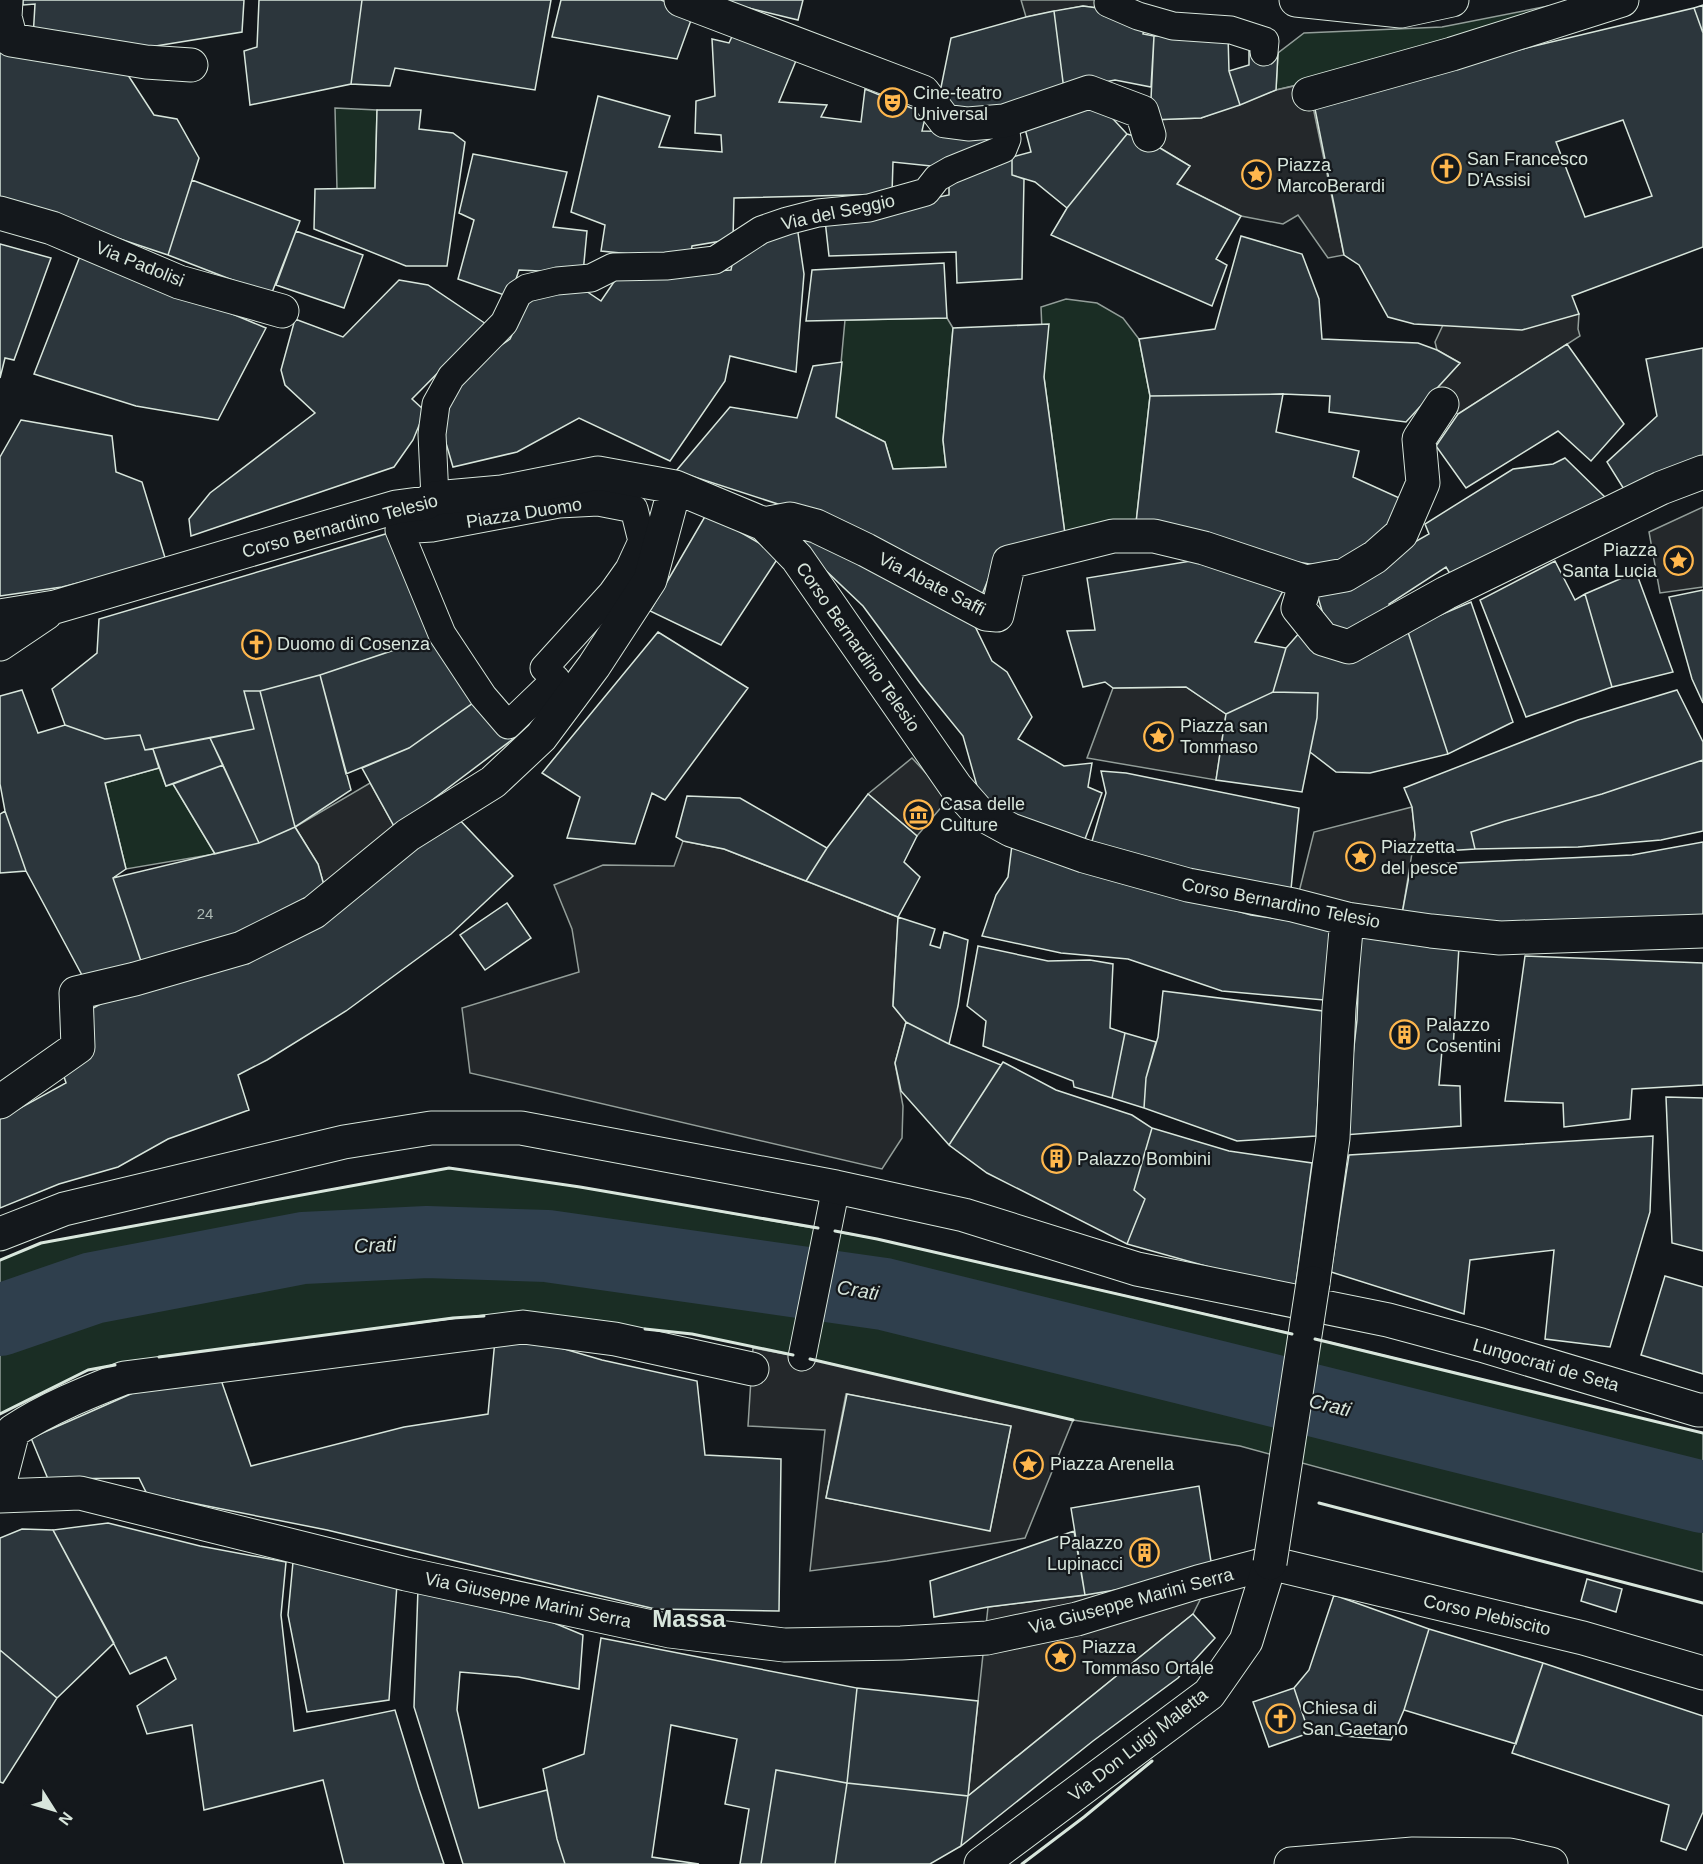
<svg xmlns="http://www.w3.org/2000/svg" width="1703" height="1864" font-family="Arial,sans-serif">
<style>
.green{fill:#1a2d24;stroke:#939e99;stroke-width:1.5}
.parking{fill:#24282b;stroke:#939e99;stroke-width:1.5;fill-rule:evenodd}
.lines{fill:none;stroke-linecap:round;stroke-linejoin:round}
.river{stroke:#2f3f4d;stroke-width:72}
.building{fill:#2c363c;stroke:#d8e6dc;stroke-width:1.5;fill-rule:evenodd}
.pedestrian-casing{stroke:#d8e6dc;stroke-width:29}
.minor-casing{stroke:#d8e6dc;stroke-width:35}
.tertiary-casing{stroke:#d8e6dc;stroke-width:35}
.pedestrian{stroke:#14181c;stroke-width:27}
.minor{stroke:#14181c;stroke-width:33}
.tertiary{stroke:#14181c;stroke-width:33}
.minor-bridge-casing{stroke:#d8e6dc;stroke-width:35;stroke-linecap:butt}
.minor-bridge{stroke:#14181c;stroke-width:33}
.wall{stroke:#d8e6dc;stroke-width:3}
.labels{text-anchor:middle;stroke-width:4.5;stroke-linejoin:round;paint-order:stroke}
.number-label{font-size:15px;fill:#adbab4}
.poi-label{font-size:18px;fill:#d8e6dc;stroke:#14181c;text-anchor:start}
.street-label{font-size:18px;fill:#d8e6dc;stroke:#14181c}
.water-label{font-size:20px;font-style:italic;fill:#d8e6dc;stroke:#14181c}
.district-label{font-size:24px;font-weight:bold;fill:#d8e6dc;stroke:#14181c}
</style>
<rect width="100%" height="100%" fill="#14181c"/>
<path class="green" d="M1579,0l-76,35 -227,55 2,-37 26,-20 138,-6z
M335,108l42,2 -2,78 -38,1z
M1066,299l31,4 26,15 16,21 11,57 -15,136 -70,2 -21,-157 -3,-70z
M947,318l6,10 -10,112 3,27 -53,2 -8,-27 -49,-25 9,-97z
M159,768l7,18 7,-2 42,70 -89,15 -21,-86z
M449,1168l131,19 297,52 452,103 374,91v139l-463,-126 -167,-26 -271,-63 -110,-23 -188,-19 -51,3 -276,37 -89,15 -88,44v-154l41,-17z"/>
<path class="parking" d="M1021,0h88l-4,9 -22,-3 -57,11z
M1308,83l36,172 -16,3 -30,-43 -15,9 -42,-8 -64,-32 13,-18 -45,-27 5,-19 51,-2 75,-28z
M1579,314l-1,15 2,7 -122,78 -28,-18 30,-33 -23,-13 -2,-8 8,-17z
M1703,507v80l-43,6 -11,-61z
M1186,687l40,27 -10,66 -129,-22 26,-70z
M912,758l37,40 -32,38 -49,-42z
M370,783l25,45 -68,68 -9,-32 -23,-37z
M1412,807l3,28 -13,79 -103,-22 15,-60z
M683,841l41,8 174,68 -5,85v4l13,16 -11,41 8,43 -1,32 -20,31 -412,-96 -8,-65 117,-36 -7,-43 -18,-44 49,-20 71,1z
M753,1348l49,9 271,63 -48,118 -138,23 -77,10 15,-141 -77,-4zM846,1394l165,32 -21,104 -164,-32z
M1213,1574l-20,40 -225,182 20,-189 97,-12z"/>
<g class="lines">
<path class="river" d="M0,1320l93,-32 210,-40 124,-6 120,4 337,48 819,203"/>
</g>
<path class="building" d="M23,0h221l-2,32 -111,18 -98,-12 2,-34 -12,1z
M259,0h103l-11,84 -101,21 -6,-54 13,-4z
M362,0h189l-16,90 -140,-22 -5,18 -39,-2z
M561,0h100l33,12 -17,47 -125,-22z
M716,0h87l-5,20z
M1703,5v28l-9,-25z
M1083,6l22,3 40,15 -2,10 11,2 -3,51 -36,-7 -51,10 -10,-79z
M1694,8l9,25v214l-131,49 7,18 -57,16 -108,-6 -26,-7 -29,-52 -15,-10 -31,-156zM1623,120l29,76 -67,21 -29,-75z
M1054,11l10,79 -63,22 -64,-5 14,-69 75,-21z
M736,28l64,23 -21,51 48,3 -6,12 40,5 4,-33 61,25 -4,17 71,1v18l-62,16 -38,-4 -1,32 -158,4 -1,41 -41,7 -2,14 -89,-9 4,-26 -34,-13 27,-116 72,20 -11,31 63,5 -1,-17 -26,-2 1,-32 19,-5 -3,-57 17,4z
M1228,35l1,36 11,34 -39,13 -51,2 4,-84z
M0,48l124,21 30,46 23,4 22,39 -31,97 -168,-56z
M1249,51l29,2 -2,37 -36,15 -11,-34 20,-6z
M1091,95l36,39 -60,74 -32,-26 -23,-7v-18l19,-5 -8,-31z
M377,110h44l-2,19 34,4 12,9 -18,124h-41l-92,-37 1,-40 60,-1z
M1127,134l18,5 45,27 -13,18 64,32 -25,43 11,6 -15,41 -161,-71 16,-27z
M473,154l94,18 -14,55 34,4 -4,42 -64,-3 -9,27 -52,-18 16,-59 -15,-7z
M1012,157v18l12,4 -2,100 -65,4 -1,-31 -127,4 -4,-36 124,-25v-20z
M192,180l108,41 -29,74 -103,-40z
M797,226l7,48 -8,98 -66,-16 -5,25 -55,80 -91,-43 -62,34 -64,15 -12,-41 10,-31 27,-34 32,-22 19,-41 51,-11 21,14 17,-25 113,-6 3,-16z
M296,231l67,24 -19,53 -68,-23z
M1241,236l61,18 17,45 3,40 96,4 19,7 23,13 -54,59 -77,-10 1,-16 -47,-2 -133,2 -11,-57 76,-10z
M0,244l51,14 -37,102 -9,-2 -5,20z
M82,251l184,77 -48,92 -82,-14 -102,-32z
M944,263l3,55 -141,3 6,-51z
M399,280l29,5 58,39 -74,75 13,12 -12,29 -19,27 -203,69 -2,-17 21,-26 105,-80 -30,-28 -4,-15 14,-51 48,18z
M1049,324l-5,53 21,157 -64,14 -22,54 -155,-83 -148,-48 54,-64 67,11 16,-52 29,-4 -6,55 49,25 8,27 53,-2 -3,-27 10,-112z
M1567,344l57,80 -33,37 -33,-30 -92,57 -30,-42 22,-32z
M1703,348v115l-76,31 -20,-32 50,-46 -11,-57z
M1283,394l-7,38 83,19 -6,26 53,24 -41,57 -19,12 -67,-11 -144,-27 15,-136z
M21,420l91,16 4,36 26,10 24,79 -104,26 -62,9v-139z
M1565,458l42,41 -152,83 -9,-15 -57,37 2,7 -35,22 -28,-2 -11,-37 31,-14 81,-46 -4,-10 88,-55 40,-5z
M707,513l73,42 -59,90 -71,-34z
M796,525l171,85 25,51 15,11 25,45 -14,22 46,27 28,-3 -4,24 14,6 -21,57 -99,-46 -19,-68 -43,-53 -57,-77 -63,-60z
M399,530l43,104 -122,41 -60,16h-16l10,38 -109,21 -5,-15 -35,4 -40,-14 -13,-36 45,-36 2,-34z
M1203,559l81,30 -29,53 31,6 -13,44 -47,22 -40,-27 -73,1 -8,-6 -22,5 -16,-56 28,-1 -8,-52z
M1555,561l20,39 10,-6 27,93 -86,30 -46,-117z
M1636,572l37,100 -61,15 -27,-93z
M1703,590v113l-11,-24 -23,-82z
M1471,602l42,120 -65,32 -41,-125z
M1407,629l41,125 -78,19 -34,-1 -26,-20 7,-34 1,-25 -45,-1 13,-44 15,-17z
M658,632l90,56 -83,112 -13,-7 -17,51 -68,-6 13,-41 -38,-24z
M442,634l41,62 -74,52 -63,26 -26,-99z
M320,675l31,115 -56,37 -35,-136z
M22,690l16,43 27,-8 40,14 35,-4 5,15 8,-1 6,19 -54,15 21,86 -13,9 30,89 -60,10 -57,-106 -21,-60 -5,-27v-88z
M1677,690l26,52v18l-101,34 -97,27 -34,11 4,17 -62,4 2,-18 -3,-28 -8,-19 174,-68z
M244,691h16l35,136 -36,16 -49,-105 44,-9z
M1273,692l45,1 -1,25 -15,74 -86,-12 10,-66z
M483,696l34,40 -122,92 -33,-60 47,-20z
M210,738l13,27 -57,21 -13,-37 -8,1z
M1703,760v71l-42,9 -83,7 -103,2 -4,-17 34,-11 97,-27z
M223,765l36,78 -44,11 -42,-70z
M1101,771l25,2 173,35 -8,81 -134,-23 -67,-18 16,-55z
M868,794l49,42 -13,26 16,15 -22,40 -92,-36 21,-33z
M687,796l53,2 87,50 -21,33 -82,-32 -41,-8 -7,-4z
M5,811l21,60 -26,2v-59z
M455,815l58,61 -62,58 -105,77 -79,49 -29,15 11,35 -81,29 -50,28 -59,17 -59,24v-89l66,-36 -4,-13 24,-58 27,-15 72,-21z
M295,827l23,37 9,32 -84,37 -100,34 -30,-89 146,-35z
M1013,837l177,61 61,17 84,12 -11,73 -102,-9 -94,-32 -67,-6 -79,-17 14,-41 12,-18z
M1703,842v81l-203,5 -98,-14 9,-49 221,-10z
M507,903l24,35 -46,32 -25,-35z
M898,917l37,12 -5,16 10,3 4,-16 24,8 -10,66 -9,38 -43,-22 -13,-16z
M1360,937l99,9 -6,104h-11l-3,35 21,1 1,40 -117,9 13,-115z
M978,946l70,15 42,-1 23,4 -3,64 15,5 -13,65 -38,-11 -1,-6 -90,-35 3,-25 -19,-15z
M1525,956l178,7v122l-71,4 -2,30 -66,8 -1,-24 -58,-2z
M1163,991l160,20 -7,125 -79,5 -93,-33 2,-30 12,-41z
M906,1022l43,22 52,21 -52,80 -48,-54 -6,-28z
M1125,1033l31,9 -10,36 -2,30 -32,-10z
M1003,1062l53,28 76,25 20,13 -18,62 11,9 -18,45 -140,-71 -38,-28z
M1666,1097l37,1v153l-31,-8z
M1152,1128l77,23 83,12 -17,128 -168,-47 18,-45 -11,-9z
M1653,1136l-3,76 -40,135 -65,-8 9,-89 -84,10 -6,54 -133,-42 18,-117z
M1665,1276l38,11v87l-62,-19z
M495,1340l42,1 65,19 95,21 8,74 76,4 -2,152 -124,-2 -328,-79 -180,-36 -8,-16 -91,1 -17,-41 111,-49 78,-12 31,89 153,-39 84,-13z
M847,1394l164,32 -21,105 -164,-33z
M1199,1486l14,88 -128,21 -14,-87z
M108,1523l92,23 86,16 -5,53 13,116 101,-21 24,79 25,75h-100l-21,-84 -119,30 -12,-85 -45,9 -10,-28 39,-27 -10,-22 -36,17 -77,-144z
M22,1529l31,1 61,113 -57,55 -57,-48v-112z
M1074,1531l11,64 -97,12 -54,10 -4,-36z
M293,1562l104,22 -8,116 -82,12 -19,-97z
M1587,1579l35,10 -6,23 -35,-11z
M418,1588l112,25 53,22 -4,54 -61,-12 -58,-5 -3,38 22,98 68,-18 10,49 8,25h-102l-49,-157z
M1334,1595l95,34 -25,81 -13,30 -82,-7 -15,-45 15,-18z
M1193,1614l22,24 -37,40 -85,63 -132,105 7,-50z
M1429,1629l114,34 -27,81 -112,-34z
M601,1638l256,50 -10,95 -71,-13 -15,94h-21l9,-55 -24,-5 12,-65 -66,-14 -19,132 47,7h-134l-8,-25 -14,-70 41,-15z
M0,1650l57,48 -54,85 -3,-1z
M1543,1663l160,53v96l-17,38 -25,-9 8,-36 -157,-52z
M857,1688l121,13 -10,95 -121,-13z
M1294,1688l15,45 -40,14 -16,-45z
M776,1770l71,13 -12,81h-74z
M847,1783l121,13 -7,50 -31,18h-95z"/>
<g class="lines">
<defs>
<path id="pedestrian" d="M1108,3l30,13 35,10 58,4 34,11 -1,11
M435,498l-3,-64 4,-30 15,-27 53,-54 14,-29 9,-6 30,-7 34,-3 22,-11 53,-1 49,-6 46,-30 26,-9 31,-8 51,-5 57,-16 11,-14 14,-8 52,-21 4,-10 -3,-18
M598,502l36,7 8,32 -13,28 -17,24 -68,75 12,11 -48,46 -25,-29 -41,-62 -43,-104 33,-2 127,-24z
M802,1357l34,-170"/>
<path id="minor" d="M6,0l-1,17 6,23 135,22 45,3
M681,0l242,92 22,29 23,3 36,-3 85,-29 53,20 7,23
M1296,0l105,11 51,-11
M1309,94l143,-40 170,-54
M0,213l52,15 127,54 103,29
M1442,404l-23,35 4,44 -22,51 -26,23 -30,18 -39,7 -8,26 25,31 26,8 97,-54 215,-105 42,-16
M764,524l26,-5 26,7 50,24 120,64 11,1 12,-53 104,-26h41l50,12 102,34
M0,616l55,-9 341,-100 30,-4 9,-5 67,-6 96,-19 77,14 89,37 33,34 159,229 22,25 33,18 73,26 104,29 105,20 54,14 84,12 69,7 203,-7
M0,644l46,-31
M0,1102l78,-55 -2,-54 59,-14 107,-31 72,-36 94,-77 85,-53 48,-45 53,-71 56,-86 25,-93
M0,1234l64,-25 280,-67 87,-14h90l315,59 128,28 173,54 251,51 93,25 217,65h5
M1313,1283l20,-145 6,-130 8,-89
M0,1481l13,-50c35,-23 73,-38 111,-53l399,-51 92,12 137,30
M0,1496l80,-3 326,81 264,57 114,14 117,-2 86,-5 90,-19 121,-37 72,-19"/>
<path id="tertiary" d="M981,1864l228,-170 37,-53 24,-78 313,75 120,35
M1291,1864l122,-10 97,1 41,9"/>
</defs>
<use href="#pedestrian" class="pedestrian-casing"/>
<use href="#minor" class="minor-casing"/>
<use href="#tertiary" class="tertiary-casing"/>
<use href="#pedestrian" class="pedestrian"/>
<use href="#minor" class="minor"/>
<use href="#tertiary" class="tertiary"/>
<defs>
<path id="minor-bridge" d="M1270,1563l43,-280"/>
</defs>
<use href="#minor-bridge" class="minor-bridge-casing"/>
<use href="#minor-bridge" class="minor-bridge"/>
<path class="wall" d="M835,1231l42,8 415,95
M0,1260l41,-17 408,-75 131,19 238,41
M645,1329l47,5 101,21
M1315,1339l388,94
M159,1357l294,-39 31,-2
M810,1359l263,61
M0,1414l88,-44 27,-5
M1319,1503l384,100
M1022,1864l62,-47 68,-56"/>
</g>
<defs>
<symbol id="theatre-ring" viewBox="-11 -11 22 22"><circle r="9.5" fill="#14181c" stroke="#ffb74d" stroke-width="1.5"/><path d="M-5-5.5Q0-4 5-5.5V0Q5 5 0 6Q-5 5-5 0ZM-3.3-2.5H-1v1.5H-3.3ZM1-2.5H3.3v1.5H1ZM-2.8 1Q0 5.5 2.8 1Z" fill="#ffb74d"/></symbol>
<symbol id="church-ring" viewBox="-11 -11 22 22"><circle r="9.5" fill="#14181c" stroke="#ffb74d" stroke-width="1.5"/><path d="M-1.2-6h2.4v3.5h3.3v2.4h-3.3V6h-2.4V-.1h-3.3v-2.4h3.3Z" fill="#ffb74d"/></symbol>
<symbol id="sight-ring" viewBox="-11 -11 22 22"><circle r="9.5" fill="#14181c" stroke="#ffb74d" stroke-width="1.5"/><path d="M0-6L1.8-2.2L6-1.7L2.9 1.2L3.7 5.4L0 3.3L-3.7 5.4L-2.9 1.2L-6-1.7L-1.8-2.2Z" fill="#ffb74d"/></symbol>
<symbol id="museum-ring" viewBox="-11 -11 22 22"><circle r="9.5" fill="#14181c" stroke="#ffb74d" stroke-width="1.5"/><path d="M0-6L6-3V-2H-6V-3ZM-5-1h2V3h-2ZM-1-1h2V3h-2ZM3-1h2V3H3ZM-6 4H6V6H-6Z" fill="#ffb74d"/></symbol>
<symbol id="building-ring" viewBox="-11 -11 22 22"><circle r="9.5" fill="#14181c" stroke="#ffb74d" stroke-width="1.5"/><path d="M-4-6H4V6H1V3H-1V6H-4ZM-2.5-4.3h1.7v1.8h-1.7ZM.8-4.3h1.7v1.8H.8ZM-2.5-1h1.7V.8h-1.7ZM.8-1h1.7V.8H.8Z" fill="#ffb74d"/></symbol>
</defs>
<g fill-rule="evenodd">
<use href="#theatre-ring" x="876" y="86" width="33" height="33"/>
<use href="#church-ring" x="1430" y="152" width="33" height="33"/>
<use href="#sight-ring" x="1240" y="158" width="33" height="33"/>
<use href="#sight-ring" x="1662" y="544" width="33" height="33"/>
<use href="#church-ring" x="240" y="628" width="33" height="33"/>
<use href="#sight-ring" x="1142" y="720" width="33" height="33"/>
<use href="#museum-ring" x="902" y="798" width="33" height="33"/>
<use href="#sight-ring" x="1344" y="840" width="33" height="33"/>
<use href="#building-ring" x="1388" y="1018" width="33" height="33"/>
<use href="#building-ring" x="1040" y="1142" width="33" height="33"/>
<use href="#sight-ring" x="1012" y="1448" width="33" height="33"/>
<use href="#building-ring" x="1128" y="1536" width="33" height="33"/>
<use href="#sight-ring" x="1044" y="1640" width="33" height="33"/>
<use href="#church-ring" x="1264" y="1702" width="33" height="33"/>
</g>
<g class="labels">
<g class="number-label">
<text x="205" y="919">24</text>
</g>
<g class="poi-label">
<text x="913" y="99">Cine-teatro<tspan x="913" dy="21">Universal</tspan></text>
<text x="1467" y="165">San Francesco<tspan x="1467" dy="21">D'Assisi</tspan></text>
<text x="1277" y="171">Piazza<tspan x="1277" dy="21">MarcoBerardi</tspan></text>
<text x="1657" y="556" text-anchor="end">Piazza<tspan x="1657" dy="21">Santa Lucia</tspan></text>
<text x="277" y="650">Duomo di Cosenza</text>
<text x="1180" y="732">Piazza san<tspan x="1180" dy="21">Tommaso</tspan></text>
<text x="940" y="810">Casa delle<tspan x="940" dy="21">Culture</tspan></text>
<text x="1381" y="853">Piazzetta<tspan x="1381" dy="21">del pesce</tspan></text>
<text x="1426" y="1031">Palazzo<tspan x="1426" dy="21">Cosentini</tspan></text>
<text x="1077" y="1165">Palazzo Bombini</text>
<text x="1050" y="1470">Piazza Arenella</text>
<text x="1123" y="1549" text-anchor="end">Palazzo<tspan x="1123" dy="21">Lupinacci</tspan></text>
<text x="1082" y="1653">Piazza<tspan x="1082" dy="21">Tommaso Ortale</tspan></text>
<text x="1302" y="1714">Chiesa di<tspan x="1302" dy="21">San Gaetano</tspan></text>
</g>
<g class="street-label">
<text transform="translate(838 212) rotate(-12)" y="6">Via del Seggio</text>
<text transform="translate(140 264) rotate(22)" y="6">Via Padolisi</text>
<text transform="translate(524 513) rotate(-9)" y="6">Piazza Duomo</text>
<text transform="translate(340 526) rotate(-15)" y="6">Corso Bernardino Telesio</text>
<text transform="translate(932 584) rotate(27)" y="6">Via Abate Saffi</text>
<text transform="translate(858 647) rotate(55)" y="6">Corso Bernardino Telesio</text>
<text transform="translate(1281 903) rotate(11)" y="6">Corso Bernardino Telesio</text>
<text transform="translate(1546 1365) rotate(16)" y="6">Lungocrati de Seta</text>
<text transform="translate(528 1600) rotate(12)" y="6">Via Giuseppe Marini Serra</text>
<text transform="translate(1131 1601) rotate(-15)" y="6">Via Giuseppe Marini Serra</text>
<text transform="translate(1487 1615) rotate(13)" y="6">Corso Plebiscito</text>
<text transform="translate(1138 1745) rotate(-38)" y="6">Via Don Luigi Maletta</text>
</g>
<g class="water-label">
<text transform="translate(375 1245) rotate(-3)" y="7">Crati</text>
<text transform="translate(858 1290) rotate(9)" y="7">Crati</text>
<text transform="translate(1330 1405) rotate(14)" y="7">Crati</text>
</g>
<g class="district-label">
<text x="689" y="1627">Massa</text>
</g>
</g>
<g transform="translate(54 1810) rotate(127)" stroke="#14181c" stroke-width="4.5" paint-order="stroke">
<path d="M0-4.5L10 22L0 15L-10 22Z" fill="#d8e6dc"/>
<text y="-9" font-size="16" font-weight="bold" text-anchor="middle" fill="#d8e6dc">N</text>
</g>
</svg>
